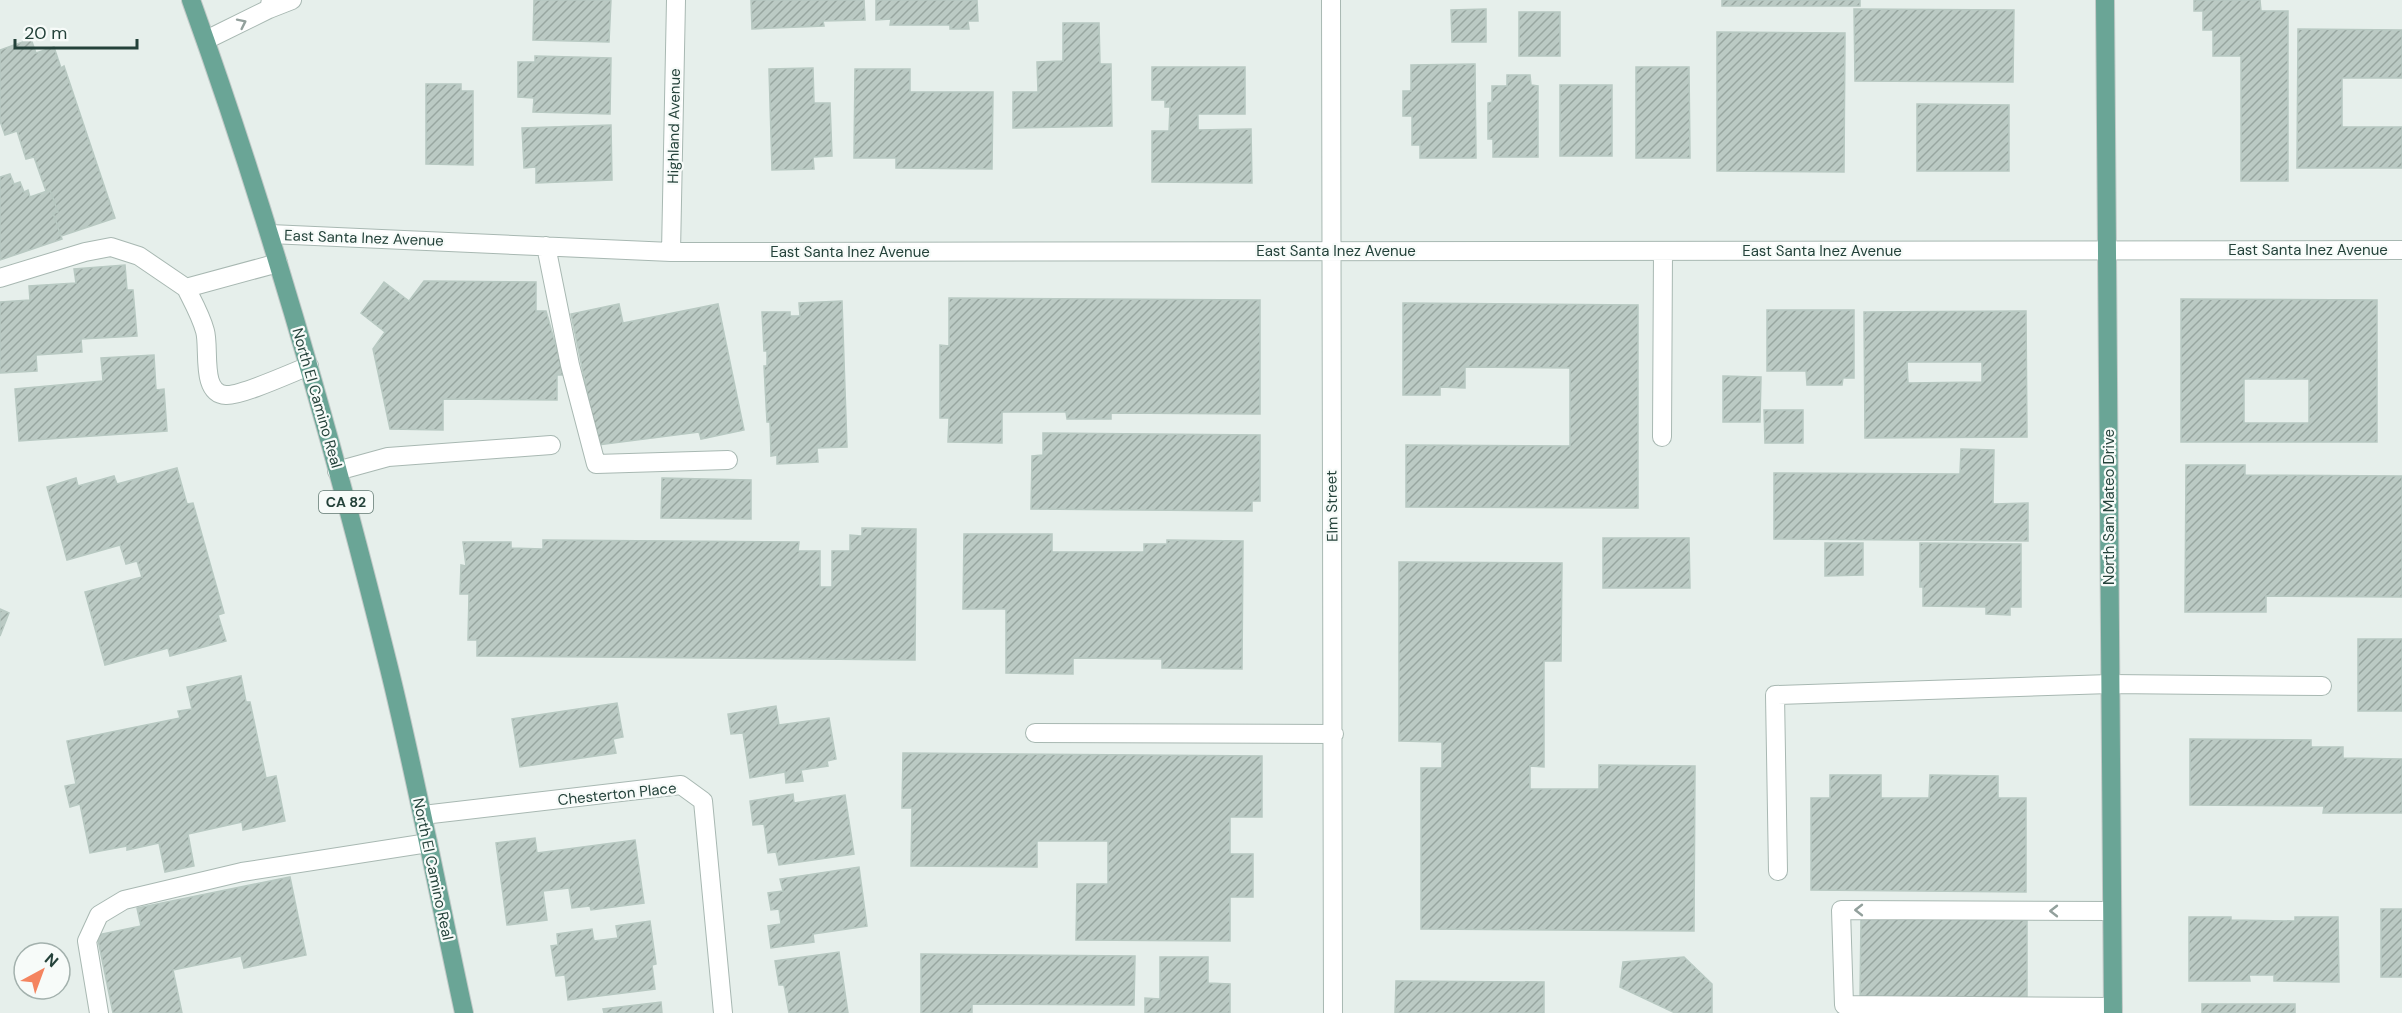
<svg xmlns="http://www.w3.org/2000/svg" width="2402" height="1013" font-family="'DM Sans',sans-serif">
<style>
.building{fill:url(#building-hatch);stroke:#b8c9c2;stroke-width:1.5;fill-rule:evenodd}
.lines{fill:none;stroke-linecap:round;stroke-linejoin:round}
.minor-casing{stroke:#a8b8b2;stroke-width:20}
.major-casing{stroke:#c2cac8;stroke-width:20}
.minor{stroke:#fff;stroke-width:18}
.major{stroke:#6aa596;stroke-width:18}
.oneway{stroke:#92a09c}
.labels{text-anchor:middle;stroke-width:4.5;stroke-linejoin:round;paint-order:stroke}
.shield{fill:#f7fbf9;stroke:#637a73;stroke-width:1.5}
.shield-label{font-size:14px;font-weight:bold;fill:#24423a}
.street-label{font-size:15px;fill:#24423a;stroke:#f7fbf9}
</style>
<defs>
<pattern id="building-hatch" width="6" height="6" patternUnits="userSpaceOnUse" patternTransform="scale(1.5)"><rect width="6" height="6" fill="#bbcac4"/><path d="M-1 1l2-2M0 6l6-6M5 7l2-2" fill="none" stroke="#98a6a0"/></pattern>
</defs>
<rect width="100%" height="100%" fill="#e6efeb"/>
<path class="building" d="M534,0h77l-2,42 -76,-2z
M751,0h113l1,20 -42,1 1,5 -72,3z
M876,0h101l1,21h-10l1,8h-19v-4h-60l1,-6 -15,1z
M1722,0h138v6h-138z
M2194,0h66l1,11h27v170h-47v-125h-28v-26h-10v-19h-9z
M1486,9v33h-34l-1,-32z
M1854,9l160,1 -1,72 -158,-1z
M1519,12h41v44h-41z
M1063,23h36l1,41h11l1,62 -99,2v-36h25l-1,-30 26,-1z
M2298,29l104,1v48h-60v49h60v41h-105z
M1717,32l128,1 -1,139 -127,-1z
M31,39l5,14 18,-6 7,21 3,-2 51,152 -54,18 -8,-23 5,-1 -8,-22 -4,1 -12,-34 -8,2 -9,-28 -12,4 -5,-14v-71z
M535,56l76,2 -1,56 -77,-2 1,-14 -16,-1v-35h17z
M1475,64l1,94h-56v-13h-8v-29h-9v-25h8v-26z
M1152,67h93v47h-47v16l53,-1 1,54 -100,-1v-51h17l1,-24h-5v-7h-13z
M1636,67h53l1,91h-54z
M813,68l1,35h16l2,53 -19,1 1,12 -42,1 -3,-101z
M855,69h55v23h83l-1,77 -96,-1v-10h-42z
M1507,75h23l1,10 7,1v71h-45v-18h-5v-36l4,-1v-16h15z
M426,84h35v7h12v74l-47,-1z
M1560,85h52v71h-52z
M1917,104l92,1v66h-92z
M611,125l1,55 -76,3v-16l-12,1 -2,-40z
M10,174l4,10 6,-2 4,10 4,-2 2,7 20,-7 8,22 -5,1 9,26 -62,21v-83z
M125,265l2,25h6l4,46 -56,3 1,13 -46,3 1,16 -37,2v-71l30,-2 -1,-14 47,-3 -2,-14z
M424,281l112,1v29h10l18,64h-7v25l-114,-1v31l-53,-1 -17,-80 12,-17 -24,-19 23,-31 25,19z
M949,298l311,2v114l-149,-1v6h-44l-1,-7h-64v31l-54,-1 1,-24h-9v-73l9,1z
M2181,299l196,1v142h-196zM2244,379h65v44h-65z
M842,301l5,146 -30,1 1,14 -41,2v-9l-6,1 -1,-34h-3l-3,-56h3v-15h-3l-2,-39h28v4h10l-1,-13z
M1403,303l235,2v203l-232,-1v-62l164,1v-78l-105,-1v21l-25,-1v8h-37z
M619,304l4,19 95,-19 26,126 -43,9 -2,-7 -101,13 -27,-131z
M1767,310h87v68h-11l-1,7h-35l-1,-14h-39z
M2026,311l1,126 -162,1 -1,-126zM1907,362h75v20l-74,1z
M154,355l2,35 8,-1 3,42 -148,10 -4,-52 88,-8 -2,-23z
M1723,376l38,1 -1,45h-37z
M1764,410h39v33h-38z
M1043,433l217,2v66h-8v10l-221,-2 1,-53 11,-1z
M1961,449l33,1 -1,54 35,-1v38l-254,-2v-66l186,1z
M2186,465h59v10l157,1v121l-136,-1v16h-81z
M177,468l10,36 6,-1 31,110 -6,2 8,26 -56,15 -2,-8 -63,17 -20,-73 57,-15 -5,-16 -11,3 -6,-19 -53,15 -20,-73 29,-9 2,8 36,-10 3,8z
M662,478l89,2v39l-90,-1z
M862,528l54,1 -1,131 -438,-4v-16h-9l1,-46h-9l1,-29 5,1 -3,-24h48v6l32,1v-9l256,2 -1,9h22v36h12v-36h18v-16l12,1z
M964,534h88v18h92v-8h23v-4l76,1 -1,128 -80,-1v-9l-89,-1v16l-67,-1v-64h-43z
M1603,538h86l1,50h-87z
M1825,543h38v32l-38,1z
M1920,543l101,1v63h-11v8l-24,-1v-7l-63,-1v-19h-3z
M1399,562l163,1 -1,98h-17v106l-14,-1v23h69v-24l96,1 -1,165 -273,-2v-161h21v-26l-43,-1z
M0,609l9,4 -9,23z
M2358,639h44v72h-44z
M241,676l5,26h4l16,76 10,-2 9,45 -42,9 -1,-8 -54,12 6,32 -29,6 -6,-29 -32,7v-4l-37,7 -10,-49 -10,3 -5,-21 11,-2 -9,-43 113,-23 -2,-7 14,-2 -5,-22z
M617,703l6,34 -10,2 3,14 -96,14 -8,-48z
M776,706l3,19 50,-7 7,41 -9,2 1,5 -27,4 2,11 -17,2 -1,-11 -35,6 -7,-45 -12,1 -3,-20z
M2190,739l121,1v7h32v11l59,1v54h-79l1,-7 -134,-1z
M903,753l359,3v61h-32v37h23v43h-23v44l-154,-1 1,-56h31v-43h-71v26l-126,-1 1,-58h-10z
M1830,775h51v23h48l1,-23 68,1v22h28v94l-215,-2v-92h19z
M793,794l1,9 51,-8 9,59 -75,11 -3,-13 -8,1 -4,-29 -11,1 -3,-24z
M535,838l2,15 98,-13 9,63 -53,7 -1,-4 -18,2 -3,-20 -26,3 4,29 -40,5 -11,-82z
M859,867l8,59 -54,8 1,8 -43,6 -3,-22 13,-2 -2,-15 -8,1 -3,-17 15,-2 -3,-12z
M290,877l16,78 -62,13 -3,-12 -68,14 9,43h-69l-16,-78 44,-9 -4,-18z
M2381,909h21v68h-21z
M2189,917h42v3l64,1v-4h43l1,65 -65,-1v-6h-25l1,6h-61z
M1861,918l166,2v80l-167,-1z
M650,921l6,43 -4,1 3,24 -87,11 -3,-25 -9,1 -5,-30 7,-1 -1,-11 35,-5 2,12 24,-3 -2,-12z
M839,952l9,61h-59l-5,-28h-5l-4,-24z
M921,954l214,2 -1,49 -162,-1v9h-51z
M1160,957h48v26l22,1v29h-85v-15l15,1z
M1684,957l28,27v29h-37l-55,-26 3,-25z
M1396,981l148,1v31h-149z
M661,1002l1,11h-58l-1,-4z
M2202,1004h93v9h-93z"/>
<g class="lines">
<defs>
<path id="minor" d="M1331,0c-2,338 4,675 2,1013
M269,9l23,-9
M206,40l63,-31 2,-9
M270,234l401,18 1731,-2
M546,246l24,119 26,99 132,-4
M671,252l5,-252
M0,278l85,-26 26,-5 28,9 47,32 92,-25
M186,288c7,14 15,28 19,43 5,17 -5,63 21,64 15,1 65,-22 83,-29
M1662,437l1,-186
M337,471l51,-14 163,-12
M1035,733l299,1
M423,815l258,-30 22,16 20,212
M1778,871l-3,-176 335,-11 212,2
M2112,911l-271,-1 3,95 269,2
M99,1013l-12,-72 12,-26 25,-15 118,-28 186,-29"/>
<path id="major" d="M191,0c79,219 142,442 198,668 28,114 50,230 75,345
M2105,0l8,1013"/>
</defs>
<use href="#minor" class="minor-casing"/>
<use href="#major" class="major-casing"/>
<use href="#minor" class="minor"/>
<use href="#major" class="major"/>
</g>
<defs><path id="oneway-chevron" d="M-2-3.5L2.5 0L-2 3.5" fill="none" stroke-width="1.6" stroke-linecap="round" stroke-linejoin="round" transform="scale(1.5)"/></defs>
<g class="oneway">
<use href="#oneway-chevron" transform="translate(242 23) rotate(-26)"/>
<use href="#oneway-chevron" transform="translate(1859 910) rotate(-180)"/>
<use href="#oneway-chevron" transform="translate(2054 911) rotate(-180)"/>
</g>
<g class="labels">
<rect class="shield" x="319" y="491" width="54" height="22" rx="4.5"/>
<g class="shield-label">
<text x="346" y="507">CA 82</text>
</g>
<g class="street-label">
<text transform="translate(674 126) rotate(-89)" y="5">Highland Avenue</text>
<text transform="translate(364 238) rotate(2)" y="5">East Santa Inez Avenue</text>
<text x="2308" y="255">East Santa Inez Avenue</text>
<text x="1336" y="256">East Santa Inez Avenue</text>
<text x="1822" y="256">East Santa Inez Avenue</text>
<text x="850" y="257">East Santa Inez Avenue</text>
<text transform="translate(317 398) rotate(74)" y="5">North El Camino Real</text>
<text transform="translate(1332 506) rotate(-91)" y="5">Elm Street</text>
<text transform="translate(2109 507) rotate(-90)" y="5">North San Mateo Drive</text>
<text transform="translate(617 794) rotate(-6)" y="5">Chesterton Place</text>
<text transform="translate(433 869) rotate(78)" y="5">North El Camino Real</text>
</g>
</g>
<g transform="translate(42 971) rotate(41)"><circle r="28" fill="#f7fbf9" stroke="#a3b1ad" stroke-width="1.5"/>
<path d="M0-4.5L10 22L0 15L-10 22Z" fill="#f4845f"/>
<text y="-9" font-size="16" font-weight="bold" text-anchor="middle" fill="#24423a">N</text>
</g>
<path d="M15 39v9h122v-9" fill="none" stroke="#24423a" stroke-width="3"/>
<text x="24" y="39" font-size="18" fill="#24423a" stroke="#f7fbf9" stroke-width="4.5" paint-order="stroke">20 m</text>
</svg>
